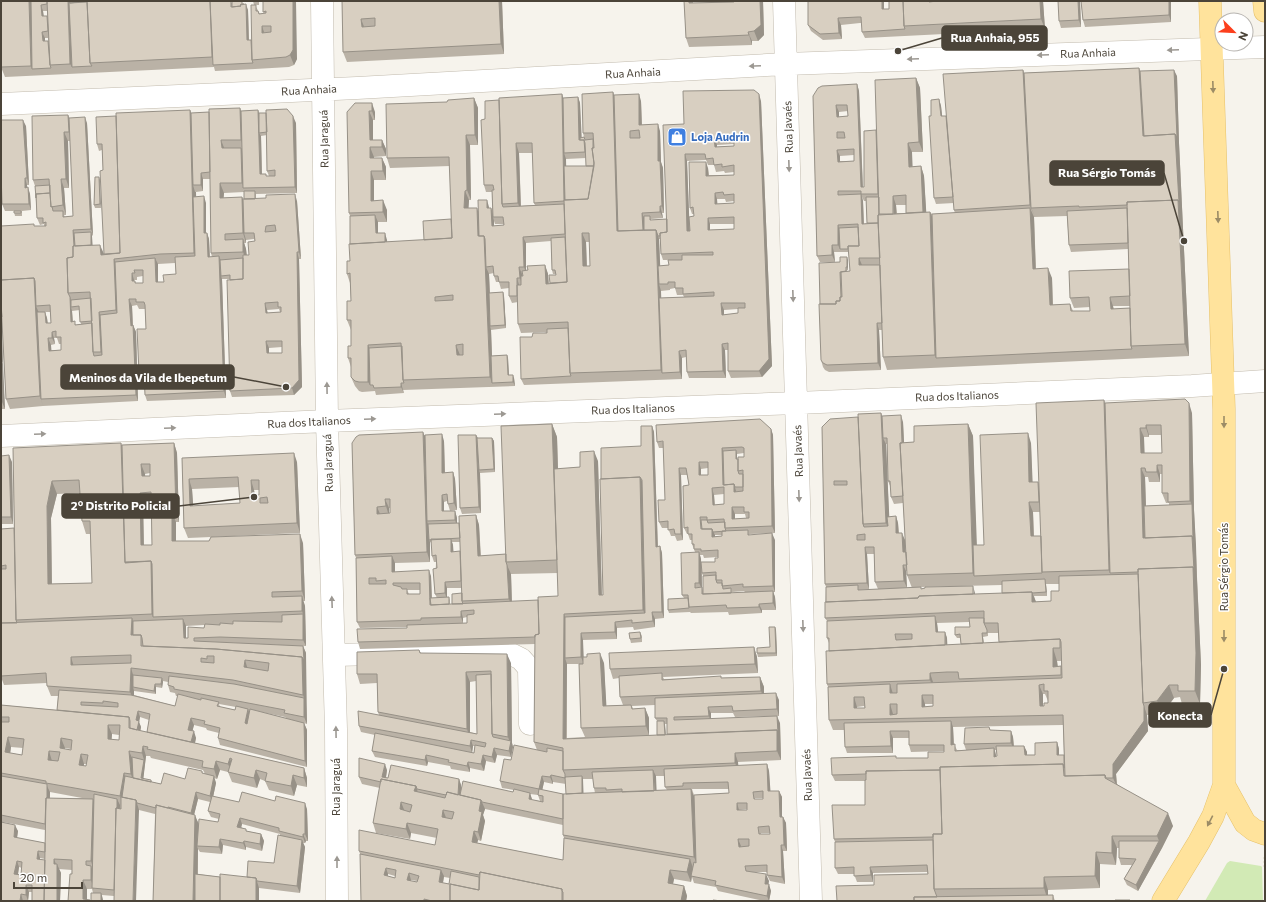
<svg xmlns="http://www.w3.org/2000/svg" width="1266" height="902" font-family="Commissioner,sans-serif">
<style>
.green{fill:#d2eab5}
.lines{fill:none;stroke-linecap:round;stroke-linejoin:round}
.minor-casing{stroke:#c2bbae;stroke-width:23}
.major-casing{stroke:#e6c16a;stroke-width:23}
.path{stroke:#c4b79f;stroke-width:2.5;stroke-dasharray:2 2;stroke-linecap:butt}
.minor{stroke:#fff;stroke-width:22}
.major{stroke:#ffe39c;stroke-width:22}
.wall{fill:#bab2a6;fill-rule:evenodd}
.shaded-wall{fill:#979187}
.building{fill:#d8cfc1;stroke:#979187;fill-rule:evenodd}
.oneway{fill:#9c9892}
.oneway2{fill:#9c8c66}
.labels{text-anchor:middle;stroke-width:3;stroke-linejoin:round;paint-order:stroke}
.street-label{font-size:11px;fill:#4b4439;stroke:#fff}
.shop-label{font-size:11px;font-weight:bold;fill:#366cbe;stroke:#fff;text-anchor:start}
.leader{fill:none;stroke:#4b4439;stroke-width:1.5}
.callout-dot{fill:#4b4439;stroke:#fff;stroke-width:1.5}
.callout{fill:#4b4439;stroke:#4b4439;stroke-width:1.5}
.callout-label{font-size:12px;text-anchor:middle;font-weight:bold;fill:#fff}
</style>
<rect width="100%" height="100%" fill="#f6f3ec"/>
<path class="green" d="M1230,861l31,5 1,1 1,34h-58l22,-38z"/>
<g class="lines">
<defs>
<path id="minor" d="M322,1l5,420 9,308 1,172
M784,1l27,900
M1,104l356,-16 429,-24 479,-17
M1,436l326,-15 470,-18 395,-17 73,-5
M334,655l87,-2 90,1 10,5 8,9 1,56"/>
<path id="major" d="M1264,1l1,10
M1224,785l21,38 9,7 11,4
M1163,901l36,-59 14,-26 11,-31v-376l-14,-408"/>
</defs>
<use href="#minor" class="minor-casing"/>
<use href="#major" class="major-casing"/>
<path class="path" d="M1265,857v12"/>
<use href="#minor" class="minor"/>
<use href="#major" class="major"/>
</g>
<path class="wall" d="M1,1l79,1 164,1v1l4,6 1,30h2l3,-35 -1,-4h6v4h-4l5,9 4,-1 -1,-1v-11l34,58 -3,6 -5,2 -34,2 -40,2 -1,-4 -209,10 -4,-10zM43,11h4v5h-3zM45,38h3v3h-3z
M342,1h160l2,53 -157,8 -4,-10z
M684,1h27l-18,1v1l40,-1v-1h30l1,34 -6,6h-6v4l-63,2 -3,-9z
M884,1v8h5l43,-8v1l111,-1 2,28 -180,9 -3,-6v-9h-2l-19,2 1,14 -19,1 -12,-9 -3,-6z
M1080,1l1,26 -20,1 -2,-7z
M1081,1h90v21l-86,5 -2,-7z
M1139,68l1,3 37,5 2,67 10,213 -302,14 -4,-13 -1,-27h-3l2,40 -52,2 -4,-2 -2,-3 -2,-7 -1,-56 20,-42 8,-2v10h-1v1h3l-1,-19h-15l1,10h-15l-3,-6 -4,-160 44,-12 2,7 4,96h1l12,-57 40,-52 4,10 3,64h-11v15l9,-1 3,10 2,36h4l2,2 23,-1 -1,-3v-7l-18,1 -2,-6 -3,-82 8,-17 2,7 1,10h4l77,-46 1,3zM848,111v5l-9,1v-5zM854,155v6h-14v-5zM862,197l2,4h2l1,22 -3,1 -1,-23zM896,205h10v8h-9zM1067,216l2,29 2,7 57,-3 1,20 -59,29 4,10 16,-1v4h-17l-3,-7 -17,1 -1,-27 -16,-9 -2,-52zM1113,306h17v2l-16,1z
M613,92l1,3 27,6 1,24 18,6 1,31 2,6 1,45h-2l1,5 -12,1v1l16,-1 17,-95 77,-23 11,265 -10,11 -31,1 -3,-7v-21h-3l1,28h-37l-2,-6 -1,-15 -4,1v21l-158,6 -3,-6 11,-42 15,-5 -26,1 -3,-9v-22l-6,1 -3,-7v-8l-8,1 -2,-7h-3l-2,-6v-3l-5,1 1,19 13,-1 1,4 2,32 -15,2 1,26 15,-1 1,3 1,17 5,3 1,8 -112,4 1,3 -28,2 -1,-4 -13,1 -3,-1 -4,-5 -4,-9v-10l-3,-9 3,-12v-16l-4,-10 4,-19 -1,-18 -3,-9 3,-13v-45l-1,-3 6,-110 20,9v8h-2v20h9l4,9v7l-12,1v1h8l4,9v13h-12v21l13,9v12h-9v11l9,7v2l37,-2 27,-21 -1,-53 -60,2 -3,-10 60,-56 27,-4 4,10v37h-8l1,55h-2l-1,8 10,3 11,-4v1h2l1,3v-19h-6l-2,-7 1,-66 14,-19 63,-6 1,4 15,-1 2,6 1,35 3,-1 -1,-4zM734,144v2l-17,1v-2zM519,153h14l1,50 1,2 -14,1zM586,158v8h-20v-7zM706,160l2,5h6l2,7 8,-1 1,2 9,-1v3h-25l-1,-7 -18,40 2,6h2v2l-5,1 -2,-56zM717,199h8l1,3 8,-1v2l-17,1zM494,221l1,3h8l1,1 -10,1zM710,224h24v5l-24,1zM659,239h1l1,15 2,6h5l1,5 -9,1zM551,241l1,29 1,4h3v1l-7,9 -1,-10 -3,-9 -19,5v-27zM586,242h4v24h-3zM675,288l2,7h6l1,2 -23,1v-7l9,-1v-1zM738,309v4l-14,2v-5z
M190,110l1,3 50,-2 17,-1 1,3 37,10 1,70 -41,1v5l41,2 4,58h-2l3,128 -8,8 -62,2 -2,-6v-112h-8l4,119 -79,3 -2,-6 -1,-16h-2l-3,-7 7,-43 -1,-20h-6l-2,-4 -5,1 1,19 3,7 2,69 -95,5 -33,3 -4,-10 -4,-76h-1v-97h43v-2l-4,1 -3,-7 -2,-32 -2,-6 35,-65 1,3 18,5 6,112 -1,1v9l12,9 -1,-84 -1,-20 -3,1 -2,-7 19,-28zM267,135v36l2,5h-2l-5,-2 -1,-38zM68,141h2l3,75 -8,1 -1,-2h2l-2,-27h5zM203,179h7l1,74 1,4h-2l-1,-18 -2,-6h-1v-30l-10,-6v-5l7,-1zM244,192v7l-1,1 -1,-3 -19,1 1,-5zM254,239l1,2 -6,14h-2l-1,-6 -2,-6h2v-3zM175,263l1,11 -12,8h-6v-18zM143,276v7h-7l-2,-3h3v-3zM279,309l1,3 -12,1 -1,-3zM80,310l1,14 -5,1 -3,-4 -1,-10zM45,312h5l1,11h-3l-1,-5zM54,338h3l2,6h2v6h-10v-5l4,-1zM282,347v6h-13v-5z
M26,126l3,59h-2v2l3,7 1,16 -9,1v5h-7l-1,-5h-9l-3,-7z
M95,177l6,31h-6l-1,-3z
M1,332l1,2 1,44 2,31h-4z
M1105,403l87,10 2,97 7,155 -1,39h-18l-2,-7 -6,1 -12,16 -15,1 1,16 -32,43 1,10 56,42 -11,22 -24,43 -11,-6 -3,-6 8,-14h-11l-2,-7v-10h-2l-1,17 -16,-1v24l-52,2v5h5l2,6h-218l37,-16 54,-11 -1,-2 -54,1v9h-16l-3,-8h-16l-3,-6v-26l-1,-3 31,-34v-24h-30l-3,-6 65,-17h31l16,-6v-1l-33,1 -2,-7v-7h-16v15h-46l-2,-6 -1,-17h-11l-4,-10 -1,-33 -1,-3 2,-33v-8l-2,-5v-17l-2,-3 1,-31 -1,-3 -3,-157 36,-10 23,-4 1,3 21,6 1,21 10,-1 54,-18 5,12 3,109h8l47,-102 1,39h6l1,2zM1149,435h12l1,18h-18v-16h5zM886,444h1l1,37 3,7v9l3,7 9,-1 3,49h-1v-12l-6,-7 -1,-10 -2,-7 -7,1zM1160,474h2v19l4,10h3v2l-23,1 -1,-29h3l1,5h11zM1033,512h7l1,24h-7zM867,554h7l1,28 3,7 -18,1 9,-1zM906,571h1v4l5,13h-5zM1046,584h13v7l-8,10 -15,1 -2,-6h13zM1002,585v8l-27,1v-1l-50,-5 -4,1v-2zM969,622l1,5 -15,8 2,3h3l1,6 -14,1v-7l-2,-6h-7l-1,-9zM988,633h10l1,9 -15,1 -1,-6 5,-1zM1057,661h4v8v-3h-3zM1043,694h2l3,7v2l-5,3zM925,704h8v2l-8,1zM864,706l1,2h-8v-1zM1063,725l1,30h-5v-6l-2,-7 -22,13h-8v-3l-3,-6h-10l-1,-9 -2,-6 -21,-1 -1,-3 -25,17 2,6h-9l-3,-6 -1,-17zM995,750h2v6l-1,1z
M552,424l5,13 1,32 22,-2 18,-6 4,134h1l38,-149 11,-20 2,6 4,115 2,-1 2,7 2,65 -9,1v8l-21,3 -1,-3 -16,1v11l-34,1v17l21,6 2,43 17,-1 -3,-8 -1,-19 -6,1 -3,-10 144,-22 3,10 1,16 -95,4 1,2 96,-2 4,10v7l15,6v16l-44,1 -2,-4h-22v6l69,4 1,37 -43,2v4l29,-2 2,7 1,20h9l3,6v20h1l3,6 1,28h-4l2,33 -15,-3 -3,-6v-3h-15l17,9 -1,3 3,7 -2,10h-5l-46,-10 -2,-4 -22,-4 -2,-6 -1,5 -17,-3 -1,5 11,2 3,10 -1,5h-325l-1,-47 -1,-3 76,-6 2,-7 -26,-5 -1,6 -34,-6 -3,-10 7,-35 -18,-4 -3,-7 28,-7 -1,8 73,1 2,6v4l52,3 1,-2 -12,-2 -2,-7 11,-21 26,-10 -3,-8 1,-98 -175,5 -2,-7 49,-14v-1l-47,1 -3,-6 -1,-64 -1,-3 -3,-112 73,-8 19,6 1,32 8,-1 2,7 2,31 -7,1 -2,-7 -1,-3 -3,1v9h11l2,7v5h2l17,-8 3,10 2,31 25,-2zM389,508h1v5h-1zM430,542l2,1v13l2,6h2l-1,32 2,4h-5l-1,-22 -36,-4v-9l35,-1zM452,542h8v9l-7,1v-7zM558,573v23l-20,4 -26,2 -1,-28zM447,588h15v5l-10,11h-2v-4l-1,-3h-2zM407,590h13v4h-11zM467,617v6h-4v-5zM424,624h30l-30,1zM567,664h12l2,64 4,9 -18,1zM655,705v13l2,3v14h-8v-17l-4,-10 -12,1 -1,-3zM665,724h2v10l-1,1zM656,776h9v11l2,3h-11zM583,779h10l1,9 1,5h-12zM544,782l9,2v-2l13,2v10h-3l-21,-4zM692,789h37v4l-35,2zM530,794l8,1 2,6 -8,-1zM755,798h8v1h-8zM485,809l78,16v10l1,3 -1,22 -86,-17 1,-3 3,1 4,-20 -2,-6zM747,809v1h-8zM761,833h9v1h-9zM388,874l7,2v2l-7,-2zM444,877l6,1 -1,6 -6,-1zM411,880l6,1v1l-6,-1z
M771,429l2,6 2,98 -26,1 1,1 25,5v52h-2l2,5 1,13h-14v3l-33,2 -1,-3 -37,1 -1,-1 -21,1 -1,-3 16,-12 -2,-3 13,-43 -3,-8v-4h-2l-2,-6h-1l-3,-6 5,-43 -2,-10h-6l2,65 -6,1 -2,-5h-4l-3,-8h-6l-3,-6 6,-22 -1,-52h-5l-2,-6zM744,453v4l-7,2v-5zM708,468v7h-7v-6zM724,494v10l-9,1 -1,-10zM735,514h10l1,4 -11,1zM715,535h7v1l-7,1zM700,555h3l1,3 14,-1v1l-3,4h-14v-3zM702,568v5l1,3v15l-1,-4zM744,591l1,1 -13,1v-1z
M476,435l2,3h14l2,3 1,31 -15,1 1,40 -19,1 -2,-6z
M174,443l3,10 2,69h-3v19h33l2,-4 -23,1 -4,-10 -2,-70 115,4 3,71 -88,4 91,6 2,58h-2l2,5 1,40h-3l3,7v51l1,20 -3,-1 3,7v37l-87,-22 -2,-7 1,-5 -12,-3 -1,-2 -12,-3 -2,6 4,7 -1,5 109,25 3,10v9l-10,-2 -3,11 -25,-6 -4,-9 -5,-2 -3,9 -25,-6 -4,-10 -8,-2 -3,9 -3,-1 2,5 -3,14 26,5 68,7 1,32h-2l-1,2h-2l2,4 -5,46 -41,-5v13h-106l2,-87 -16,-4 -25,86 -12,-1 1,6h-12l2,-8 -1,-4h-5l-19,12 4,-31 -13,-1 2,4 -1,28h-28v-9h-3l-1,9h-27v-196l56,5 1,-14h-7l-4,-10v-3l-43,2 -3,-8v-148l13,-1 -1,-80 109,-3zM150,473v3h-5v-2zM239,487l1,16 -47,3 -1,-17zM254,490h5v5h-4zM79,493l3,28 4,13h4l2,49 -40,1 -1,-66 6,-24zM143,502h8l1,43h-8zM204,625v3l-16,10h-2v-12zM163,681l5,1v3l2,7 5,1 1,3h2l-3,10 -41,-11v-4l22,3v-7l6,1zM219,704l17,3 -1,3 -15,-3zM261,712l24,5 1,1zM140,717l9,3 -2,12 -7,-1 1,-4 -2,-5zM112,734l7,1v5h-8zM11,747l12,1 -1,7 -12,-2zM65,748l6,1v1l-6,-1zM146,756h4l1,2 52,12 2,4h-2l-1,-3 -17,8 -24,5 -9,-2 -1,-2 -8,-1zM84,764h3l-1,2h-2zM50,792l32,6h-32zM198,799l12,3 -2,9 3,6 8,2 -1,3 -19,2 -5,-9zM3,822l42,8v13l-28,-5 1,-7 -15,-8zM242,824l38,10v2l-6,27 -27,14h-27l-22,-3v-25l2,3 22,2 1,-9 23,5v-3l16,4 2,-10 -3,-7 -14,-3 -6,-4zM40,858l5,1v1h-5zM19,867l3,1 -1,7 -3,-1z
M1,456l11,6 1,62h-12z
M775,627l1,3 1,26 -19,1 -1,-4 13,-6z
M640,632l2,4v6l-11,1 -1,-4z
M419,650l2,3 90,10 1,80 1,4 -2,10 -14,-2 -2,8 -9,-2 -2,10 -14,-3v4l-19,-3 -1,-3 -22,-4 -1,4 -52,-9 -3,-6 3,-16 -14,-3 -2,-6 20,-11 -1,-3 -1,-29 -17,1 -3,-10zM476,681l1,53 -7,-2v-50zM473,746h2l-1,7h-2z"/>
<path class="shaded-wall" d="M29,1h3v68l-1,-3z
M68,1h3l1,66 -2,-3z
M210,1h3l1,64 -2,-8z
M293,1h3l1,58 -3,6 -4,-10z
M499,1h3l2,53 -3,-10z
M689,1h3l1,1v11l-4,-10z
M760,1h3l1,34 -6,6 -4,-10z
M882,1h2v15l-2,-7z
M1040,1h3l2,28 -4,-10z
M1078,1h2l1,26 -2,-7z
M1169,1h2v21l-2,-7z
M246,4l2,6 1,36 -2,-6z
M41,5l2,6 1,12 -2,-7z
M838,18l3,7 1,14 -3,-6z
M361,19l4,10 -3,-2z
M262,26l3,9 -3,-2z
M42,32l3,6v10l-2,-7z
M748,32l4,9v4l-3,-10z
M1139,68l4,10 3,61 -3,-3z
M1023,70l4,13 4,125 4,9 -5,-12z
M1174,70l3,6 2,67 10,213 -4,-12 -10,-210z
M916,78l4,10 3,64 -4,-10z
M857,84l2,7 4,102 -2,-6z
M613,92l3,10 4,132 -3,-3z
M562,94l3,10 -1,49 2,6 1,44 -3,-2z
M639,94l2,7 1,30 -3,-6z
M759,94l2,7 11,265 -10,11 -3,-6z
M578,97l2,6 2,40 -3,-3z
M474,98l4,10v37l-3,-10z
M939,99l2,7 2,17 -2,-7z
M372,103l3,9v8l-3,-9z
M836,105l3,7v11l-2,-6z
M240,108l4,10v31l-3,-9z
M190,110l4,10 -1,65 2,7h1l2,71 -4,-10z
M258,110l2,7 -1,16 2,3 1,45 -2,-7z
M369,111l4,9v27l-3,-7z
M68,115l4,9v17l-3,-9z
M293,116l3,7 1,70 -2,-6z
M85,117l2,6 6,112 -2,-6z
M23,120l3,6 3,59 -2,-7z
M658,124l2,7 1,31 2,6 1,45 -2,-7 -4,-45z
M64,132l4,9 1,47 -3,-9z
M466,135l4,10 1,55 -4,-10z
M714,138l3,7v9l-2,-7z
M221,140l4,10 -3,-2z
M382,140l4,9v7l-4,-9z
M516,143l3,10 2,60 -3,-10z
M908,143l4,9 1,24 -4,-9z
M370,147l4,10v11l-4,-10z
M241,148l4,10 -1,30 -2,-5z
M837,150l3,6v12l-2,-6z
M685,154l2,7 3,77 -3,-7z
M382,158l4,9v13l-3,-9z
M706,162l2,6 1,14 -3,-6z
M921,166l3,10 3,48 -4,-9z
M371,171l3,9v31l-3,-10z
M201,173l2,6v12l-2,-6z
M99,177l1,3 1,28 -1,-4z
M25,178l2,7v9l-2,-6z
M61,179l3,9 2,27 -3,-10z
M220,183l4,10 -1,15 -3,-10z
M28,187l2,7 1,16 -2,-6z
M465,191l4,9 -1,18 -4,-10z
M715,193l2,6 1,11 -3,-6z
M295,194l2,7 4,58 -2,-7z
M861,194l2,7 1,29 -2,-6z
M204,196l2,7v36l-2,-6z
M893,196l3,9 1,21 -3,-9z
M242,197l4,9 -2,27 2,7v3l-3,-10z
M383,200l4,10v12l-4,-10z
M487,200l2,7v8l-2,-7z
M660,206l2,7 1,5 -3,-6z
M477,208l3,9 1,22 -3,-3z
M491,208l2,6v3l1,4v11l-2,-6z
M1030,208l4,9 2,62 -3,-10z
M930,212l5,12 1,134 -1,-3z
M642,213l3,7v17l-2,-3z
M375,215l3,7v18l-2,-7z
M708,218l2,6v13l-2,-7z
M838,225l2,7v17l-2,-4z
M73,230l2,7 -1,24z
M656,230l3,9 2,45h-2l2,7 3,82h-2l-1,-3z
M91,232l1,4 1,15 -2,-3z
M207,233l2,6 1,24 -2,-6z
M385,233l2,7 1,12 -3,-7z
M582,233l4,9 1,34 -4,-10z
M484,236l4,10 -2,21 3,7 2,52h-1l1,4 2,53h-1l-2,-6z
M523,237l3,6v30l-2,-6z
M243,239l3,10 1,13 -4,-10z
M100,245l4,9 1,10 -4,-9z
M832,245l2,7 1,10 -3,-7z
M297,252l2,7 3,128 -8,8 -2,-7z
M219,256l3,7 -1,13 1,3 4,119 -2,-7z
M847,257l1,3v10l-1,-3z
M155,258l3,6v25l-2,-7z
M859,258l3,7h-3z
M114,259l4,9 2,52 -4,-10z
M545,265l3,9 1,19 -3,-9z
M519,267l3,7v10l-2,-6z
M1048,268l4,10 1,37 -3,-10z
M132,273l2,7v8l-2,-7z
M34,278l4,10 -2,18 3,7 2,86 2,7 -3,-10z
M517,278l2,7 1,17 -2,-6z
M503,292l1,4 2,32 -1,-3z
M70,297l2,6 -1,4 1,4 1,17 -2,-6z
M1110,297l3,9 1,12 -3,-9z
M129,299l3,7 1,26 -2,-6z
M265,303l2,7 1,9 -2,-6z
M721,303l3,7v11l-2,-6z
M45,312l2,6 1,12 -2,-7z
M99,312l4,9 2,40 -4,-9z
M877,323l2,7 2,40 -3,-7z
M133,325l3,7 2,69 -2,-6z
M1,332l1,2 1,30 -2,-5z
M52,332l2,6 1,6 -3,-6z
M48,338l3,7 1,12 -3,-6z
M266,341l3,7v12l-2,-7z
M722,344l3,6 1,28 -3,-7z
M368,345l4,9 -2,31 -2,-3z
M456,345l4,10h-3z
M679,351l3,7v21l-2,-7z
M507,355l1,3 1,20 -1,-3z
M1,361l2,3 2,45 -3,-7 -1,-29z
M513,375l1,3 1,8 -2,-4z
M401,383l2,7 1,3 -3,-6z
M1104,400l4,12 2,161 -1,-3z
M1189,403l3,10 2,97 2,35 -3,-6 -1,-34 -2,-4z
M881,413l3,9 -1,16 3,6 4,89 -4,-10z
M901,415l2,7 4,81 -2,-7z
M552,424l5,13 4,136 -4,-13z
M968,424l5,12 5,140h-4l-1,-3z
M1146,425l3,10v2l-3,-9z
M652,426l2,6 4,122 -2,-7z
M1140,428l4,9 1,25 -4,-9z
M771,429l2,6 2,98 -3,-7z
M423,432l4,9v80l2,6v13l1,2v20l-3,-10z
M1028,433l3,10 2,48 -4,-9z
M442,434l2,7 1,39 -3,-7z
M476,435l3,6v29l1,3 1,40 -2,-6z
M492,438l2,3 1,31 -1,-3z
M121,443l4,12 4,110 -4,-2z
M174,443l3,10 2,69 -3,-10z
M722,448l3,7 1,33 -3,-3z
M736,450l1,4v8l-1,-3z
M594,451l4,10 4,143 -3,-9z
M294,453l3,9 3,71 -3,-10z
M9,455l3,7 1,62 -2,-7z
M699,462l2,7v13l-2,-7z
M141,464l4,10 1,11 -4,-9z
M1157,465l3,9v8l-3,-10z
M679,468l2,7 2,65 -2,-6z
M1141,468l4,9 2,64 -4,-3z
M453,472l2,7 2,31 -3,-7z
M640,477l4,9 3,133 -4,-9z
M189,479l3,10 2,27 -4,-10z
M251,480l3,10 2,15 -4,-9z
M52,481l5,13 -6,24 1,79 -4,-13 -1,-78z
M734,484l2,7v7l-2,-6z
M712,488l2,7 1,17 -2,-7z
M140,493l3,9 1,53 -3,-10z
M442,495l2,7v16l-2,-7z
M385,499l4,9v8l-3,-10z
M1029,502l4,10 1,34 -3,-10z
M377,507l4,9 -4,-2z
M732,507l3,7v11l-3,-6z
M455,511l2,7v8l-2,-6z
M172,513l4,9v29l-4,-10z
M476,515l3,10 2,41 -3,-10z
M896,516l2,7 1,17 -3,-7z
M712,529l3,6v8l-3,-6z
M772,533l3,7v52l-2,-6z
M902,533l3,7 1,19 -3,-7z
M300,534l3,9 2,58 -3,-10z
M1192,536l4,9 1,35 4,85 -1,39 -5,-13z
M451,539l2,6 1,13 -3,-6z
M660,546l2,7 2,65 -2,-6z
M865,547l2,7 2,35 -2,-6z
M699,552l2,7 1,30 -3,-6z
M392,556l3,7v15l-3,-6z
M151,561l5,13 -3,43 -1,-3z
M507,565l4,9 1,34 -3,-9z
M903,565l3,6 1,17 -3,-7z
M429,570l2,6 1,32 -2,-3z
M1042,573l4,11 1,12 -1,-4 -1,-11z
M445,582l2,6v12l-2,-7z
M973,586l2,7 1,11 -2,-7z
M773,591l2,6 1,13 -3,-7z
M1032,592l4,10h-4z
M302,596l3,10 1,40 -3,-6v-26l-1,-3z
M759,604l3,6v3l-3,-6z
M461,611l2,7v5l-2,-6z
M652,612l3,7v8l-2,-6z
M564,614l3,9 -2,35 2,6 -1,84 -3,-9z
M935,616l2,7 2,16 -3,-7z
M132,618l3,10 -3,10 -1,-3z
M183,619l3,7v18l-2,-6z
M615,622l2,6v11l-2,-7z
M775,627l1,3 1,26 -1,-3z
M945,632l2,6 1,19 -2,-6z
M581,633l2,7 1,24 -3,-7z
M982,633l1,4 1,19 -1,-4z
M303,646l3,7 1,71 -3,-7v-19l-1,-3 -1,-38z
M754,647l3,10 1,16 -3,-9z
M1053,648l4,13 1,14 -5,-8z
M600,653l4,10 3,53 -4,-10z
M507,654l4,9 1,80 1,4 -2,10 -2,-6 1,-8 -2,-6z
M71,657l3,10 -3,-2z
M245,660l3,10 -4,-3z
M131,668l3,10 -1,9 1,4v10l-4,-9z
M466,672l4,10v57l-3,-10z
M930,673l4,12 1,8 -5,-13z
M760,677l4,10v13l-3,-9z
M162,678l1,4 -1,6 -1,-4z
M155,684l1,3v7l-2,-3z
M890,684l3,10 -3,-1z
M1039,685l4,9v21l-3,-9z
M1169,685l5,13 -12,16 -5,-13z
M776,693l3,7v16l-2,-7z
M922,695l3,9 1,12 -4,-9z
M854,697l3,10v11l-3,-10z
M890,704l3,10v5l-3,-4z
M1144,706l3,9 1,16 -32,43 1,13 -4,-9v-14z
M708,707l3,6v10l-2,-7z
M645,708l4,10v17l-3,-9z
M248,709l2,6 -3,15 -2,-7z
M138,711l2,6 -1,5 2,5 -2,12 -3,-6v-13z
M777,716l3,7 1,37 -4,-9z
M191,718l3,7 -3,12 -3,-7z
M664,721l1,4 1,19 -1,-3z
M951,721l2,6 1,24 -3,-6z
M304,723l3,7v37l-2,-6z
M108,725l4,9 -1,15 -3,-10z
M194,731l2,7 -3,13 -3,-6z
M890,731l3,7v15l-2,-7z
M1011,731l2,6 1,13 -3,-7z
M8,737l3,10 -2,15 -4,-10z
M61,738l4,10 -2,10 -3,-10z
M471,740l2,6 -1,7 -2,-7z
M1057,742l2,7v12l-2,-6z
M143,746l3,10 -3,26 -2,-4 3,-18 -2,-7z
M1024,746l3,6v10l-2,-7z
M494,748l3,7 -2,8 -3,-6z
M994,748l2,7v8l-2,-6z
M49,751l3,10 -4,-1z
M129,751l4,9v21l-2,-7z
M735,753l3,9 1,10 -4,-9z
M81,754l3,10 -2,10 -3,-9z
M426,755l2,7 -1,4 -2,-6z
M483,755l3,6 -2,10 -3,-7z
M230,758l3,10 -1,5 -4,-9z
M216,761l4,9 -3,9 -3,-10z
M468,762l2,6v4l-3,-6z
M385,764l2,6 -2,13 -3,-6z
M767,764l2,7 2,27 -3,-7z
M304,768l3,10v9l-3,-9z
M256,770l4,9 -3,9 -3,-10z
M653,770l3,6 1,24 -2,-7z
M124,773l3,10 -3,23 -4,-10z
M293,775l4,10 -3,11 -3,-10z
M551,775l2,7v2l-3,-7z
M214,776l2,7 -4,19 -2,-6z
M542,776l2,6 -3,14 -2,-7z
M582,776l1,3 1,27 -2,-4z
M459,779l2,6v13h-3z
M47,786l3,6 -1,39 -3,-7z
M416,786l3,10 -5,-5z
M691,789l5,13 3,67 -5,-12z
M779,791l3,6v26l-2,-6z
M196,792l2,7 -5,20 -2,-6z
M530,793l2,6 -1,7 -2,-7z
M93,799l3,9 -2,63 -3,-10z
M117,799l3,6 -2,91z
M136,800l3,10 -3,91h-3z
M481,800l4,9 -2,6 2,6 -4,20 -3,-9 1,-21z
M401,802l4,10 -5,-3z
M305,803l2,6 1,32 -3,-7z
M737,803l2,7 1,7 -3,-7z
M443,810l4,10 -5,-3z
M1168,813l5,13 -11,22 -5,-12z
M195,815l4,10 -2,21 1,3 -1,52h-4z
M783,817l3,6 1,28 -3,-6z
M240,818l2,6 -2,9 -3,-6z
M407,823l4,10 -1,6 -4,-10z
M15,825l3,6 -2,13 -2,-7z
M474,831l4,9 -3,12 -3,-10z
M261,834l3,7 -2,10 -2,-7z
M303,834l3,7 -1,2 -2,-6z
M1112,836l5,12 -1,17 -4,-12z
M220,839l3,6 -1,9 -3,-7z
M738,839l3,7v7l-2,-6z
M302,840l3,7 -5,46 -3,-7z
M244,841l2,6v3l-3,-7z
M1159,841l3,7 -24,43 -2,-6z
M781,845l2,6 2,33 -3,-7z
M38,851l2,7v8l-3,-7z
M1096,852l4,12v24l-5,-12z
M54,859l3,8v-3l4,9 -1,28h-3l-3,-37z
M690,859l3,9 -2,14 -4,-10z
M17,861l2,6 -2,14 -3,-7z
M91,866l3,9v15l-3,-10z
M870,867l3,6v9l-2,-7z
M386,868l2,6 -1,8 -3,-7z
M441,870l3,6 -2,12 -3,-6z
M670,870l4,9 -3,14 -3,-10z
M409,873l2,7 -2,7 -2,-7z
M766,874l3,7 -2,9 -2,-6z
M1044,877l4,13v11l-4,-13z
M256,878l3,10v13h-3z
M83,880l4,9v12l-4,-2z
M769,884l2,7 -2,10 -2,-5z
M26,885l3,7 -1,9 -2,-6z
M684,886l3,10 -1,5h-5z
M101,893l2,7v1h-2z
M21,894l2,7h-3z"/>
<path class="building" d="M1,1h28l2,65 -30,1z
M31,1h16v3l-6,1 1,11h5l1,15 -6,1 1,9h5l2,24 1,3 -19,1z
M47,1h21l2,63 -20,1z
M70,1h9v1l-9,1z
M87,1h123l2,56 -122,6z
M210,1h21v6l10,-1 -1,-1 6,-1 1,36h4l1,20 1,3 -40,2z
M232,1h10v3l-2,1 1,1 -9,1z
M263,1h30v49l-3,5 -4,2 -34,3 -1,-55h5v6h2l1,3 7,-1v-2l-3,1zM262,26h9v6l-9,1z
M342,1h157l2,43 -158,8zM375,18v8l-13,1 -1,-8z
M684,1h5v2l45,-1v-1h26l1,24 -7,6 -6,1 1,3 -63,3z
M808,1h74v8h7v-8h14l1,25 1,3 -43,3 -1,-15h-3l-20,1 1,15 -19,1 -12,-9z
M903,1h26v1l8,-1h103l1,18 -137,7z
M1058,1h20l1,19 -20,1z
M1081,1h88v14l-86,5z
M87,2l3,61 2,3 -20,1 -3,-64z
M1139,68l4,68 32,-2 4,68 -1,-2 -51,2v3l-48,2v-1l-48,2 -7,-135z
M1023,70l7,135 -76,5 -11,-136z
M1174,70l3,67 -2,-3 -31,2 -4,-65z
M916,78l3,64 -11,1 1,24 12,-1 2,46 -17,1v-18l-13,1v18h-14l-4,-134z
M857,84l4,103h3v-56l12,-1 2,64h-17v-3h-23v4l23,-1 1,30 16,-1 2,35h-21v7h21l2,58h-5l1,40 -51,2 -4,-2 -2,-3 -2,-56h17v-3h4v-4h2l-1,-25 9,-1 -2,-25h11l-1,-22 -20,1v20h-6v10l-15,1 -4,-160 5,-8 4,-2zM836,105h11l1,11 -11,1zM837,132h7l1,6h-8zM854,149v12l-16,1 -1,-12z
M754,90l5,4 10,265 -10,12h-31v-28l-6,1 1,27 -36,1 -1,-22 -7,1 1,21 -18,1 -3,-75 55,-2v-4l-31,2v-6h-8v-6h-7v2h-9l-1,-18 11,-1 -1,-5h14v-5h31v-3l-52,2 -1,-21 7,-1 -4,-107 21,-1 -1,-33zM734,137v9l-19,1 -1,-9zM685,154h20l1,5 7,-1 1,7 8,-1v3l12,-2v10l-28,1v-14h-17l1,46 3,-1 1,9 -5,1 1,14h-3zM723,192l1,3 10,-1v9l-19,1v-11zM734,217v12l-26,1v-12zM721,303h24v5h-7v5l-16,2z
M613,92l4,139 39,-1 5,140 -91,3 -2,-51 -50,2 -1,-39h4v-9h2l-1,-5 6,-1 -1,-4 18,-1 1,19 21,-2 -3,-82 24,-1 6,-36 -2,-15h2l-1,-15h-10l-1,-39zM582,233h7l1,33h-7z
M562,94l2,107 -30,2 -2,-60h-16l2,60 -16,1 -3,-106z
M639,94v31l19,-1v37h2l2,45h-2v6l-18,1 1,17 -25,1 -4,-136zM639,130l1,8h-10v-7z
M578,97l1,43h5l1,12 -21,1 -1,-55z
M474,98l1,37h-9l1,55 -2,1 -1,17h13l1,28h6l6,141 -87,3 -2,-37 -33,2v37h-9l-4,-1 -4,-4v-19h-3v-12h3v-26h-4v-19h4l-1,-28 -3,1v-13h3l-1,-17 103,-6 -3,-81 -62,1 -1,-54 61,-2 1,-2zM453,295v5l-18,1v-4zM463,344v11h-6l-1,-10z
M939,99l2,17h5l7,81 -19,1 -5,-82h2v-16z
M499,100l3,104 1,3 61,-3 1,30 -42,3 1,30h-5l1,11h-3v18h-8v-14h-10l-1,-6h-4l-1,-10 -7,1 -1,-28 -1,-3h-5l-1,-36h9v8h4l1,18 12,-1 -1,-8h-10l-1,-27h2l-1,-5h-9l-3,-65 4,-1v-18z
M355,103h17v8h-3l1,29h12v7h-12v11h12l1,13h-12v30l12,-1v12l-34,1 -2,-101z
M240,108l1,32h-20l1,8h19l1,35h-22v15l22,-1 1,36 -18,1v6l18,-1v13l-32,1 -2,-144z
M287,109l6,7 2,71 -52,1 -2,-77 17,-1 2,64h6v2h9v-6l-8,1 -1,-61z
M190,110l4,143 -34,1 -46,5 2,51 -17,2 2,40h-8l-3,-60 -22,1 -1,-35 6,-1v-11l27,-1 1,10 19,-2 -4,-140z
M209,112l1,60 -9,1v12h-8l-2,-72z
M259,113h7l1,19 -8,1z
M68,115l1,17h-5l2,47h-5l2,26 -12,2 -2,-28 -16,1 -1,-64z
M116,116l4,137 -16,1 -4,-83 3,-1 -1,-26h-5l-1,-27z
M85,117l6,112 -18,1 1,16h-1v11l-6,1 1,35 2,4 1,25 4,-1v4l17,-2 1,29 1,4 8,-1 -2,-40 17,-2 -2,-51 40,-4 1,24h8l-1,-7 13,-1 -1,-17 20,-1 -2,-59 11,-1v37h3l1,24 11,-1 5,135 -79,4 -1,-23h-5l-2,-43h9l-1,-24 -1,-3h-8v-3h-7l2,27 2,-1 3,70 -95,4 -4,-87h8l1,11h5l-1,-18 -14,1 -1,-25 -1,-3 -33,2v-54l33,-2v2h12v-4l-3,1v-5h-6l-1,-24 14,-1 1,14 1,-1 1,5h10v6l10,-1 -4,-98zM134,270h9v13h-8v-2h-3v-8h3zM56,331v6h5v13l-12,1 -1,-13h4v-6z
M1,120h22l4,58h-2v10l3,-1 1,17h-27l-1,-33z
M584,137l1,3 8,-1v9h-1l2,15v3h-8l-1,-23 -1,-3h-4v-2z
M564,166h30l-6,33 -23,1z
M95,177h4l1,27 -6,1z
M50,185v8l-14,1v4l-1,-12z
M244,191h11v8h-11z
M295,194l4,58h-2l2,128 -7,8 -62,3 -3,-111 16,-1v-24h6l-1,-13 7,-1 -1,-8h-10l-1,-34 23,-1v-3zM275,225l1,6 -11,1 1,-6zM278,302v5h3v5l-15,1 -1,-10zM266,341h16v12h-15z
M866,197h13v17l-1,1v8h-11z
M1178,200l7,144 -54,2 -4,-144z
M1030,208l3,61 15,-1 2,37 20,-1 1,7h19l-1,-14 -19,1 -1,-27 60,-2 1,27 -20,1 1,12 19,-1 1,38 1,3 -196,9 -4,-144z
M1127,208l1,35 -59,2 -2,-34z
M14,211h7v2h-7z
M930,212l5,143 -52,2 -5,-142z
M375,215l1,18h9v9l-35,2v-28z
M644,216h6v4l17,-1v13l-7,1v3h-2l-2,-6h-12z
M451,219l1,19 -28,2 -1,-19z
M858,227l1,19h-11v3h-8l-1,-21z
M91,232v13l-16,1 -1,-13z
M565,237l2,45 -17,1 -1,-8h7l-1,-5h-3l-1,-32z
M840,257h7v10h-1v4l-6,1 1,25h-1v4h-4v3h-16l-1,-41 21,-1z
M243,258v21l-13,1v-5l-9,1 -1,-16z
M34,278l6,118 -34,3 -5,-96v-23z
M503,292l2,33 -15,1 -1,-33z
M91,298l1,23 -12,1 -1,-16 -8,1v-7z
M1,303l1,14h-1z
M568,328l2,45 1,3 -50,3 -1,-42h12l1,-4h14v-4z
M402,346l1,34 1,3h-3v4l-27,1 -1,-3h-3l-1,-37z
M507,355l1,20h5v7l-21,1 -1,-27z
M1,361l1,13 -1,-1z
M1,377l1,25h-1z
M1185,399l4,4 1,98 -22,1v-9h-6v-28h-5v7h-11l-1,-4h-4l2,70 49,-2 2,34 -1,-3 -55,2v3l-28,1 -5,-170zM1146,425h15l1,28h-21l-1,-25h6z
M1104,400l5,170 -67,2 -6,-169z
M881,413l5,110 -23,1 -5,-110z
M901,415l1,28h-2l3,53 -12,1 -1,-16h-2l-1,-43h-4l-1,-22z
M858,417l5,107 1,3 24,-1 -1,-9 9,-1v17h6l1,19h3l1,13h-4l1,16 -29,1 -1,-35h-9l2,36 -42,1 -3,-157 8,-8zM834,481h13v4h-13zM865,534v6h-8v-5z
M760,419l11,10 1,97 -47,2 -1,-9 -17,1v-3h-7l1,12h11v8l10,-1v-5l26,-1v5l24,-2 1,53 -30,1v-3l-21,2v-6h-6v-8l-14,1 -1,-11h14v-4h3v-8l-17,1v-2h-7v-5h-2v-10h-4v-7l-4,1 -1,-42 6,-1 -3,-17h-7l2,66h-6l-1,-5 -6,1v-9l-9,1 -1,-22h7l-2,-59 -6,1 -1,-17zM742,447l2,1v9h-6v14l5,-1v21l-9,1v-8l-11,1 -1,-37zM699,462h9v13h-9zM724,487v17l-11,1 -1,-17zM732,507h12v5h5v6l-17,1z
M552,424l5,136 -51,2 -5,-136z
M968,424l5,149 -66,2 -7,-132 14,-1v-16z
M641,426h11l4,121 4,-1 2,66h-10l1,9 -21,2v-3l-17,2v10l-34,1v24l-16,1v-41l80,-4 -3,-133 -2,-3 -39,2v-31l40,-2z
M423,432l4,120 -72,3 -3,-112 4,-6 3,-2zM385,499h5v14l-13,1v-7l9,-1z
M1028,433l1,49h9l1,20h-10l2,34h10l1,37 -68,3 -1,-31h11l-4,-110z
M442,434v39l11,-1 1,31 -6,1 -1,-10 -5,1v16h13v9l-28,1 -2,-86z
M458,435h18l3,72 -19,1z
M477,438h15l2,31 -15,1z
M121,443l4,120 26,-2 1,53 -136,6 -3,-172zM79,480l3,41h8l2,62 -44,1 -1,-78 5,-25z
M174,443l2,69 -4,1v28h37l2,-4 89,-3 2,57 -30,1v5l30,-1v15l-149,6 -1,-53 -1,-3 -26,1 -3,-117zM141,464h9v12h-8zM151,492l1,53h-11l-1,-52z
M736,450v9h2v12l1,3h4v13h-8l-1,-3 -10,1 -1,-34z
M594,451l5,144h4l-3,-116 40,-2 3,133 -79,4 -1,125 214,-9v21l-42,2v10l-172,7v-22l-29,-6 1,-107 4,-1 -1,-37 20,-1 -4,-127 26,-2v-15z
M294,453l3,70 -113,5 -2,-70zM238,477l2,26 -50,3 -1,-27zM251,480h8v15l-7,1zM267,497l1,6h-8v-5z
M9,455l2,62h-10v-61z
M1192,504l1,35 -1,-3 -47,2 -1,-32z
M476,515l2,41 28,-2v8l1,3 2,34 -47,2 -3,-85z
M701,520h6l1,3 17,-1v6l1,3 -13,1 -1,-3h-10z
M459,523l1,15 -31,2 -1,-16z
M14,528l2,92 1,3h-16v-54h5v-4l-5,1v-37z
M431,539h20v13l9,-1 1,30 -16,1v11l-10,1 -2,-25 4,-1 -1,-13 -4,1z
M699,552v31h-4v5l7,-1v7l71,-3v12l-14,1v3l-32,1 -1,-3 -37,2 -1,-12h-6l-1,-42z
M392,556v16l37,-2 1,35 108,-5 1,34 -4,1v2l-177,5 -1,-13 50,-1v-3l60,-2v-8l7,-1v-4l-13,1v6l-40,1v2l-64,2 -1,-64zM369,578h7v3l10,-1v4h-17zM393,583h27v11h-13v-5h-5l-1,-2 -8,-2z
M1193,567l3,86 -1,38h-17v-6h-9l-12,16 -14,2 -5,-134z
M1138,574l5,129 1,3v15l-31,43v14h-7l-1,-3 -40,1 -2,-61 -234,5 -1,-33 62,-3v9h7v-9l165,-6 -1,-36 -1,-3 -61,3 -1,-19h-14v-12l-159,7v-16l93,-4 1,-2 113,-4v10l19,-1v-10h8v-15zM1044,684v7h4v12h-4v3h-4l-1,-21zM922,695h11v11l-11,1zM854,697h10l1,11h-11zM890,704h7v10l-7,1z
M716,575v5l1,3h5l1,6 8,-1v5l-28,1v-18z
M1045,579l1,13 -14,1v-1l-30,1v-12z
M858,585v5l63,-3v2l4,-1v-1l48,-1v8l-54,2 -1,2 -92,4v-15z
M462,593v8l1,3h-11v-10z
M449,597v7l-18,1 -1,-7z
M688,598l1,10 -21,2v-11z
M303,614v26l-83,-3 -26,1v3l109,5 1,14 -2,-3 -86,-8 -73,-3 -1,-8 -1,-3h-8v-14l50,-2 1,19h4v-11l16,1 1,-4 15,1v-2l13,1v-3l49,1v-7z
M935,616l1,16h9v13l-116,6v-13h-2v-17zM895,634h17v5l-16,1z
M132,618l-1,17h10v11l75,3 86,8 1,38 -70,-15 -102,-12 -1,24 -83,-6 -1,-13 -45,3v-53zM131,655v8l-60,2v-8zM207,656h7v7l-13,-1v-4l6,1zM245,660l24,3 -1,8 -24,-4z
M969,618h15v5l3,7v3h-5l1,10 -22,1 -1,-10 -5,1v-8h15z
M769,627h6l1,26h-19v-5l13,-1z
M640,632l1,6 -11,1 -1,-6z
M1060,639v9h-7v19l8,-1v9l-102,4 -1,-7h-11l-17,1v7l-103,4 -1,-33z
M754,647l1,17 -145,5 -1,-16z
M419,650l1,3 87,1 1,83 -16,-3 -1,-63 -25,1 1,57 -89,-17 -1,-38h-20v-22z
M600,653l3,53 28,-1 1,4 13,-1 1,18 -65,2 -2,-64h4v-7h4v-3z
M662,673v7l59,-4v2l39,-1 1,14 -141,6 -1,-21z
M491,674l1,60 1,3 18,4 -2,10 -15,-3 -2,9 -9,-2 -2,9 -13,-2 -1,4 -19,-4 1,-2 -23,-5 -1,5 -53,-9 3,-18 99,20 1,-8 10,2 1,-4 -15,-3 -1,6 -111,-20 -1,-15 119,23 -1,-59z
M133,675l29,3 -1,6h-6l-1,7 -21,-4z
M169,676l65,8 70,14v19l-20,-4 1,-3 -111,-21v-2l-6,-2z
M59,690l72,5 44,11 3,-12 23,6v-2l18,4 -2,4 18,4 1,-4 12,3 -3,14 2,1 3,-15 54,14 1,38 -87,-23 2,-10 -16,-4 1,-3 -14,-3 -3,12 6,1 -3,11 -44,-10 3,-18 -12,-3 -2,9 3,1 -2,9 -7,-2v-7l-1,-4 -72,-7zM103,701l15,2v4l-37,-2v-3l22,1z
M776,693l1,16 -44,2 -1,-5 -24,1 1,9 -35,1v3l103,-4 1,17 -1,-3 -110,4v-16h-12v-20z
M1,705l128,12v11l175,40v10l-11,-3 -2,11 -26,-5 2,-8 -11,-3 -2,8 -26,-6 4,-13 -2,-1 -2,6 -12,-3 -2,8 -12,-2 1,-6 -56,-12 1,-2 -5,-1 -1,7 -13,-2 2,23 -7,-1 -4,23 -74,-13v-2l-45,-8v-51h8v-5h-8zM108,725h12l-1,15 -11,-1zM8,737l16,2 -2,16 -17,-3zM61,738l11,2 -1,10 -11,-2zM49,751l11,1 -2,9 -10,-1zM81,754l7,1 -2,11 -7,-1z
M657,721h7l1,14h-8z
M951,721v24l4,-1v7l39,-3v9l3,-1 -1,-10h28l1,9h10v-12l22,-1v13h7v13l-1,-4 -123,3v3l-74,1v3l-34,1 -1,-17 65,-2v2h32v-6h16v-7h-35v-14h-19l1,15 -46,1 -1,-24z
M989,727l1,3 21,1v12l-47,1 1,-16z
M514,745l33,7v-4l16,3v19l2,4v4l-14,-3 -1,2 -8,-1 -3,13 -39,-8 4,-22 7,1z
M132,757l12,3 -3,18 10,2v2l-18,-4z
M359,758l26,6 -3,13 6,1 3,-13 68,14 -1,16 -11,-3 -1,3 -29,-6 -1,-3 -35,-7v3l-22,-5z
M767,764l1,27h11l1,26h3l1,28h-3l1,32 -15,-2v-10l-22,1 1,5 20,3 -1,10h4l-2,12 -52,-11 1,-4 -25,-5 3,-14 2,1 -2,-68 35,-2 -1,-11 -45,1v3l-18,1 -1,-18zM763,791v8h-9l-1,-7zM737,803h10v7h-10zM769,826l1,8h-11l-1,-7zM738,839h11v7l-10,1z
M1063,764l1,12 41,-1v3l63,35 -11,23h-45v17l-16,-1 -1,24 -51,1v11l-110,1 -1,-55h9l-2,-67z
M188,768l14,3v2l12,3 -4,20 -14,-4 -5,21 -23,-6v1l-12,-3v3l-19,-5 -1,-3 -14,-3 3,-21 36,8 3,-11 21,6z
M653,770l1,21 -32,1v-3l-16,1v-2h-12l-2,-16z
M940,770l2,64h-9v3l-99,2 -2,-34h33v-25h1v-9z
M1,776l46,8v14h-1l-1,26 -44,-9z
M582,776v17l-16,1 -1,-17z
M381,779l35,7 -2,5 31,7 2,-6 34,8 -2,11 3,1 -4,20 -4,-1 -2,11 91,18 1,-22 126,21 -3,13 -17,-2 -2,13 16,3 -3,15h-118v-9l-1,-1v-2l-82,-17 -1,3 -120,-24v-21l76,15 3,-16 -31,-6 -1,6 -33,-6zM401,802l11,3 -2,7 -10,-3zM443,810l11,2 -2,7 -10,-2z
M463,781l50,11 1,-3 16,4 -1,6 14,3v-6l-5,-1 1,-6 24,5v25l-81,-17 -1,-2 -21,-5z
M691,789l3,68 -131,-22v-41z
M242,792l33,9 1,-5 29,7v31h-2v3l-24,-6v-3l-39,-10 -3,9 9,2v2l15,3 -1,10 -16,-3 -1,2 -23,-4 -1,8 -22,-1 2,-27 19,3 2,-8 -12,-3 4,-15 27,6z
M94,794l23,5v9h-1l-2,82 -22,-2z
M121,797l15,3 -3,101h-19l2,-93 5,1z
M46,798l47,1 -2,62h-5v4l5,1v14h-8v19l7,1v1h-22l2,-27h2v-14l-18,-1v5h3v37h-13z
M156,805l39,10 -2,86h-40z
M1,822l14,3 -1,12 31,6v9l-7,-1 -1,8 8,1 -1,41h-12v-16h-6v10l-5,-1 -1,7h3h-22zM17,861l5,1 -1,13 -7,-1z
M278,835l24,5 -5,46 -40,-5 -1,-3 -9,-1 1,-16 26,2z
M933,840l1,49 3,8h-23v4h-77l-1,-15 38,-1v-10l54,-1 -1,-9 -57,2 1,8 -17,1v-9l-19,1v-26z
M1119,841h40l-23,44 -12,-6 12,-20 -17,-1z
M360,854l81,16 -2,12 10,2 2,-13 28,6v13l-29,-6v17h-18l-8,-2v2h-63zM386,868l10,2 -1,8 -11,-3zM409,873l10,3 -2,6 -10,-2z
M480,872l82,17v12h-112v-17l29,6z
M195,874l25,3v24h-25z
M220,874l36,4v23h-36z
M91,893h10v8h-10z
M1053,895v6h-139v-4z
M713,900l9,1h-9z
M1115,900h15v1h-15z"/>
<defs><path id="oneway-solid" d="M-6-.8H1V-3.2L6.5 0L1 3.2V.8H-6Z"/></defs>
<g class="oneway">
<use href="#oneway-solid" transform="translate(1173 50) rotate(178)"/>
<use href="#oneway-solid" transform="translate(1043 55) rotate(178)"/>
<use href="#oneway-solid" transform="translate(913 59) rotate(178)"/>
<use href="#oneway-solid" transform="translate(755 66) rotate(177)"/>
<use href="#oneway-solid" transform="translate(789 166) rotate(88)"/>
<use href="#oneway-solid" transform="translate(793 296) rotate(88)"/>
<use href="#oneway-solid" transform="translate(327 388) rotate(-91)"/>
<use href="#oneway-solid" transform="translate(500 414) rotate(-2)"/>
<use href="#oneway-solid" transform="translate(370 419) rotate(-2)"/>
<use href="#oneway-solid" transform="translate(170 428) rotate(-3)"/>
<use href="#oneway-solid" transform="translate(40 434) rotate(-3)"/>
<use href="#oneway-solid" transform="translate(799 496) rotate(88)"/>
<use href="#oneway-solid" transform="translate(332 602) rotate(-92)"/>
<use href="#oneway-solid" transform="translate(803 626) rotate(88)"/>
<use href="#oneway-solid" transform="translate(336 732) rotate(-91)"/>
<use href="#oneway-solid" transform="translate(337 862) rotate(-90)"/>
</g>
<g class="oneway2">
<use href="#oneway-solid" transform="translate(1213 87) rotate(88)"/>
<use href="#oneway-solid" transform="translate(1218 217) rotate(88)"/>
<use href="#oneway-solid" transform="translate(1224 422) rotate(90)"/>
<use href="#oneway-solid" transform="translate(1224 636) rotate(90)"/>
<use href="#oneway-solid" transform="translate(1210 821) rotate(117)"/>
</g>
<defs>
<symbol id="shop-square" viewBox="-11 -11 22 22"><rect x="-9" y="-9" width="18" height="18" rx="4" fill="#3f7fe0" stroke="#fff"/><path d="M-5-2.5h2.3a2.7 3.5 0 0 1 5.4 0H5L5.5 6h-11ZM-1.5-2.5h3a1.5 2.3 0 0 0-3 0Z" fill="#fff"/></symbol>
</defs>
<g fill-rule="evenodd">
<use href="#shop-square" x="666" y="126" width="22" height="22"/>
</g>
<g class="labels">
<g class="street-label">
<text transform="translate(1088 53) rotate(-2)" y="4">Rua Anhaia</text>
<text transform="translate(633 73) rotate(-3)" y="4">Rua Anhaia</text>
<text transform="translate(309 90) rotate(-3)" y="4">Rua Anhaia</text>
<text transform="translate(788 127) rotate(-92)" y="4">Rua Javaés</text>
<text transform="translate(324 139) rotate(-91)" y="4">Rua Jaraguá</text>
<text transform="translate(957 396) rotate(-2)" y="4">Rua dos Italianos</text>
<text transform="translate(633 409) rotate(-2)" y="4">Rua dos Italianos</text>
<text transform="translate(309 422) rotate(-3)" y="4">Rua dos Italianos</text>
<text transform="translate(798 451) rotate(-92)" y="4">Rua Javaés</text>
<text transform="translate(328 463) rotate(-92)" y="4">Rua Jaraguá</text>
<text transform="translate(1224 567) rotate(-90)" y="4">Rua Sérgio Tomás</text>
<text transform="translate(807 775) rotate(-92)" y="4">Rua Javaés</text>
<text transform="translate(336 787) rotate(-90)" y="4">Rua Jaraguá</text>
</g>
<g class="shop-label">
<text x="691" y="141">Loja Audrin</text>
</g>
</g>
<path class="leader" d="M898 51L942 38M1184 241L1164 173M286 387L234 377M254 497L179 506M1224 669L1211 715"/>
<g class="callout-dot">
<circle cx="898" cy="51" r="4"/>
<circle cx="1184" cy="241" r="4"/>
<circle cx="286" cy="387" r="4"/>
<circle cx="254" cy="497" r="4"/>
<circle cx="1224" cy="669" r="4"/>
</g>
<g class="callout">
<rect x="942" y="26" width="105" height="24" rx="4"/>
<rect x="1050" y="161" width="114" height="24" rx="4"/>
<rect x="61" y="365" width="173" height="24" rx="4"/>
<rect x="62" y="494" width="117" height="24" rx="4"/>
<rect x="1149" y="703" width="62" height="24" rx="4"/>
</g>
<g class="callout-label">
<text x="995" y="42">Rua Anhaia, 955</text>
<text x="1107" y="177">Rua Sérgio Tomás</text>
<text x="148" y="382">Meninos da Vila de Ibepetum</text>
<text x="121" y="510">2º Distrito Policial</text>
<text x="1180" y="720">Konecta</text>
</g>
<rect width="1266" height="902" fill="none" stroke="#4b4439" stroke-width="4"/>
<g transform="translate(1234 32) rotate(114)"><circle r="19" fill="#ffffff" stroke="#b7b4b0"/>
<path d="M0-3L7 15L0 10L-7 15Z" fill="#fc3f1d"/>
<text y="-6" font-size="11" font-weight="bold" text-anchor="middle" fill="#4b4439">N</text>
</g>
<path d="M14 882v6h68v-6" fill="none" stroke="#4b4439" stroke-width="2"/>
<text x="20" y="882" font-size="12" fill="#4b4439" stroke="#ffffff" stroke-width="3" paint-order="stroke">20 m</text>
</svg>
